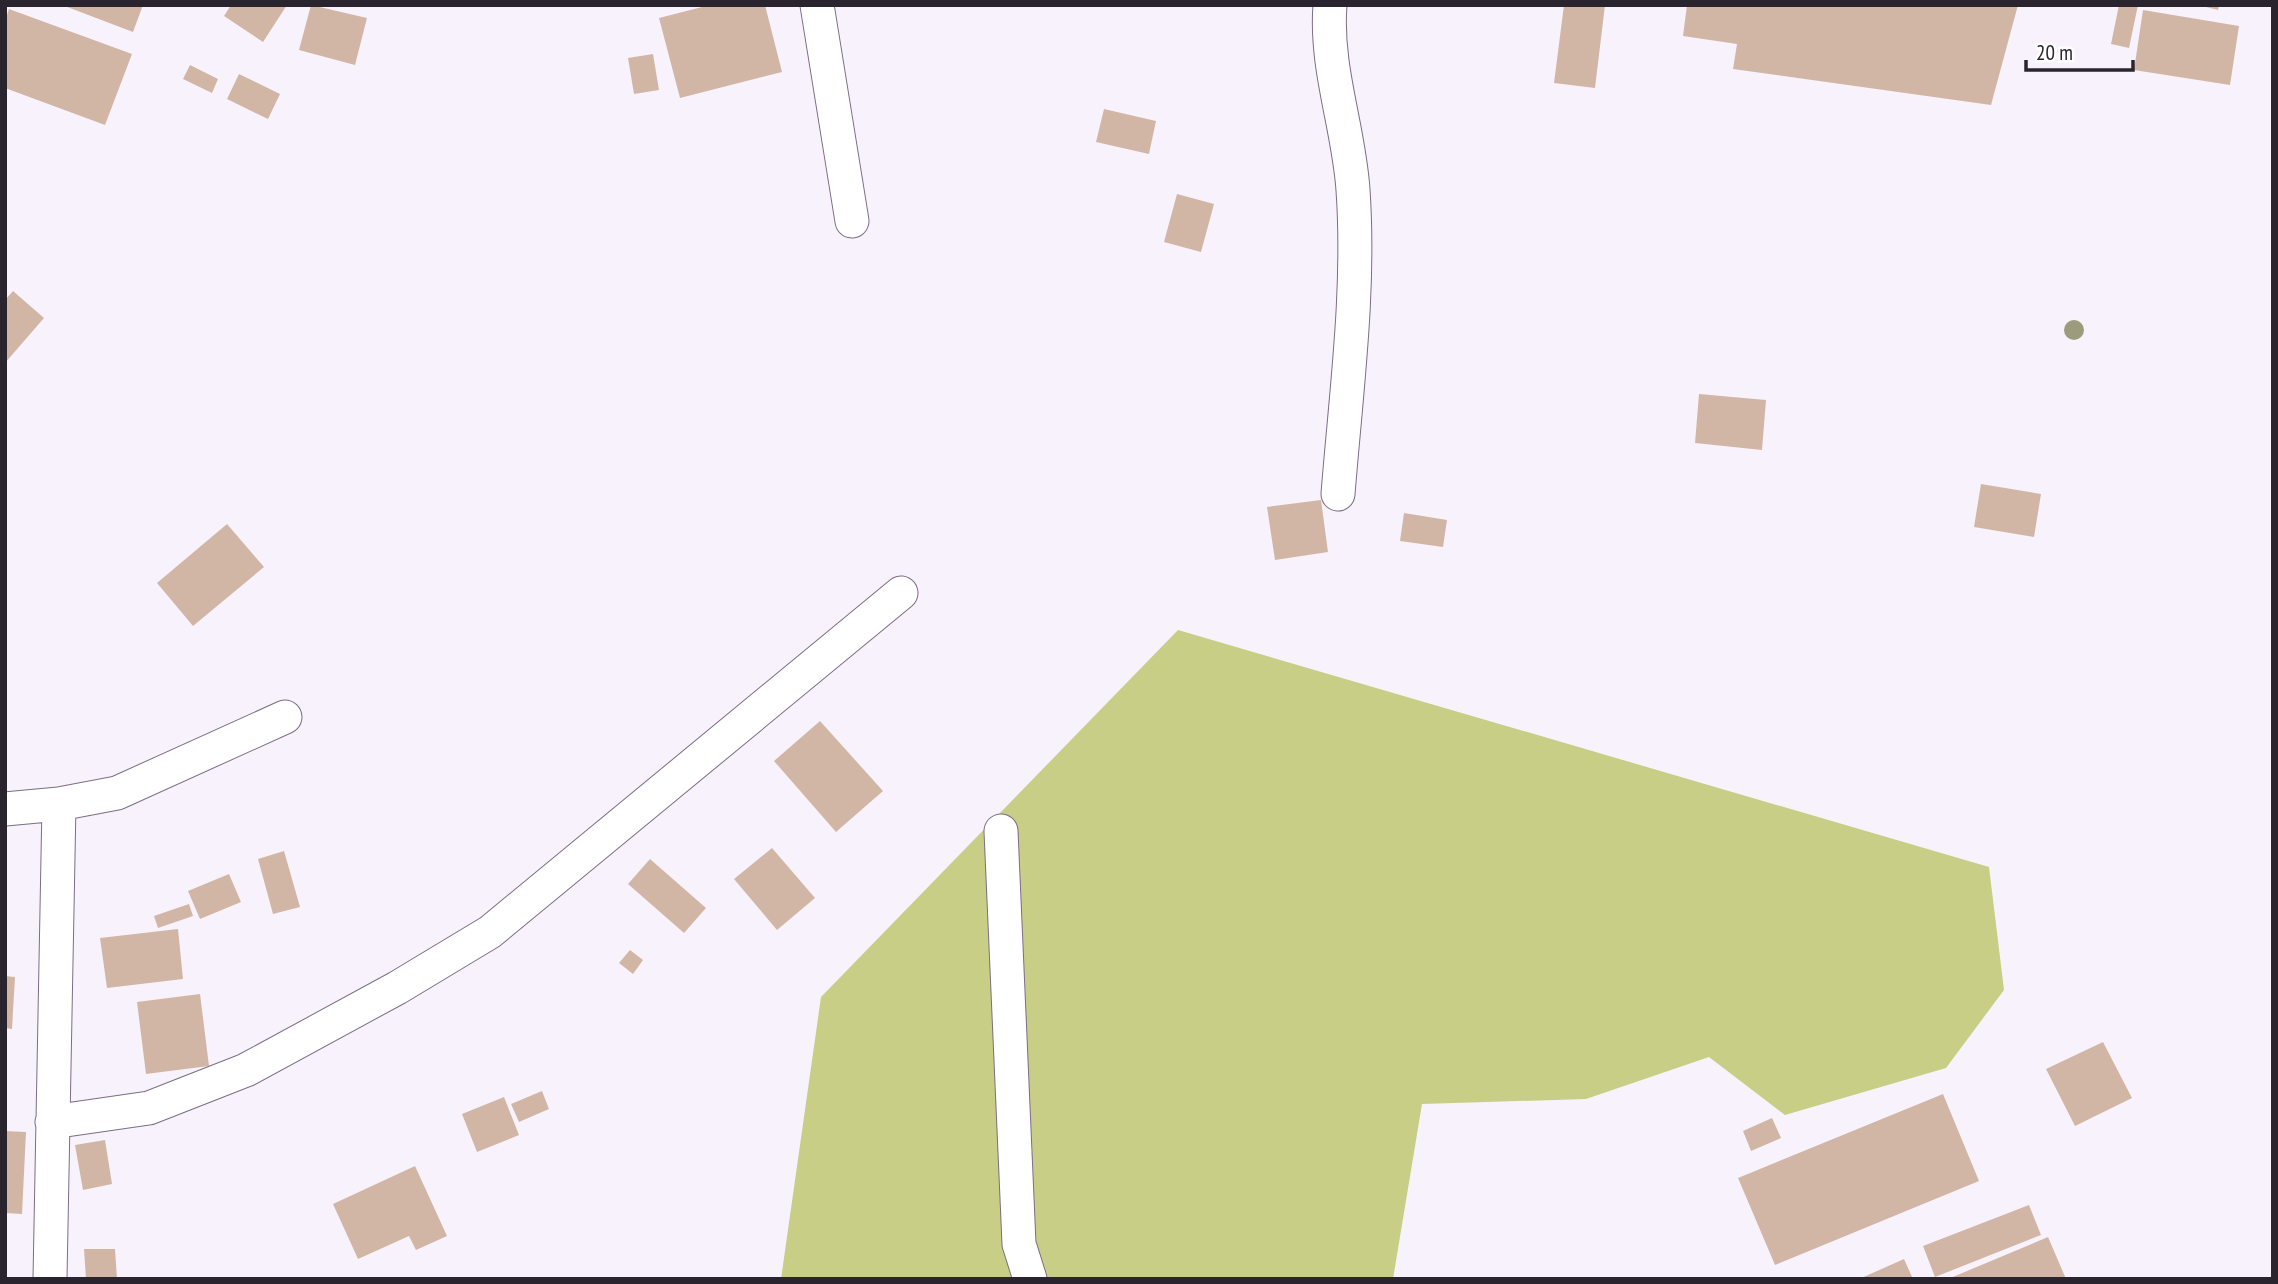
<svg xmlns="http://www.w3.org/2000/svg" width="2278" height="1284" font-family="'PT Sans Narrow',sans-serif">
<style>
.green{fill:#c8ce86}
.building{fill:#d2b6a5}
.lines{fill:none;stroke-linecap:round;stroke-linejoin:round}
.street-casing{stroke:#7c6d85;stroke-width:35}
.street{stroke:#fff;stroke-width:33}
.tree{fill:#9c9b7b}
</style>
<rect width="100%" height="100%" fill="#f8f2fd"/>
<path class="green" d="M1178,630l811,237 15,123 -58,78 -161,47 -76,-58 -123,42 -164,5 -29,175h-612l40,-282z"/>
<path class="building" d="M62,5h81l-10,27z
M231,5h56l-24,37 -39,-26z
M311,5l56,13 -12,47 -56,-15z
M710,5h55l17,67 -102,26 -21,-80z
M1564,5h41l-10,83 -41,-5z
M1687,5h331l-27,100 -258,-36 4,-25 -54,-8z
M2119,5h19l-9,43 -18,-4z
M2198,5h21l-1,5z
M9,9l123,45 -27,71 -100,-37v-67z
M2143,10l96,16 -9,59 -96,-15z
M653,54l6,36 -25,4 -6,-36z
M190,65l28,14 -6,14 -29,-14z
M239,74l41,20 -12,25 -41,-20z
M1104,109l52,12 -7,33 -53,-12z
M1177,194l37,10 -13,48 -37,-10z
M13,291l31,27 -39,45v-63z
M1699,394l67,6 -4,50 -67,-7z
M1981,484l60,10 -7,43 -60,-10z
M1321,500l7,52 -53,8 -8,-53z
M1404,513l43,7 -4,27 -43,-6z
M227,524l37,43 -71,59 -36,-43z
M820,721l63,70 -47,41 -62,-71z
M772,848l43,50 -38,32 -43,-51z
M284,851l16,56 -27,7 -15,-55z
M650,859l56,49 -22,25 -56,-49z
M229,874l12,28 -41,17 -12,-28z
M189,904l4,12 -35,12 -4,-12z
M178,929l5,50 -76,9 -7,-50z
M630,950l13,10 -10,14 -14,-11z
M5,976l10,1 -3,52 -7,-1z
M200,994l9,72 -63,8 -9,-72z
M2103,1042l29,56 -57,28 -29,-57z
M542,1091l7,18 -30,13 -8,-18z
M1943,1094l36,87 -204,84 -37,-87z
M504,1097l15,38 -42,17 -15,-38z
M1772,1118l9,20 -30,13 -8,-20z
M5,1131l21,1 -4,82 -17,-1z
M105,1140l7,44 -29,6 -8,-45z
M415,1166l32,70 -31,14 -7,-14 -51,23 -25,-55z
M2029,1205l12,30 -106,42 -12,-31z
M2048,1237l18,42h-118z
M84,1249h31l2,30h-31z
M1904,1259l9,20h-54z"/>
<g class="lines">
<defs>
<path id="street" d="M817,5l35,216
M1330,5c-5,63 19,123 23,185 7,101 -7,203 -15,304
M5,809l54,-5 58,-11 168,-76
M1001,831l18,413 11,35
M52,1122l97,-14 97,-38 151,-82 93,-56 411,-339
M50,1279l9,-475"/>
</defs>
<use href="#street" class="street-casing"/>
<use href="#street" class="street"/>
</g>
<circle class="tree" cx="2074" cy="330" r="10"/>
<rect width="2278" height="1284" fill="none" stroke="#2a242e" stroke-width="14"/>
<path d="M2026 60v10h107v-10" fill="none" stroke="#2a242e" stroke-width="3.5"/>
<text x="2036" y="60" font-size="21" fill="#2a242e" stroke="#ffffff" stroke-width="5" paint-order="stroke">20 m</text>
</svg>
